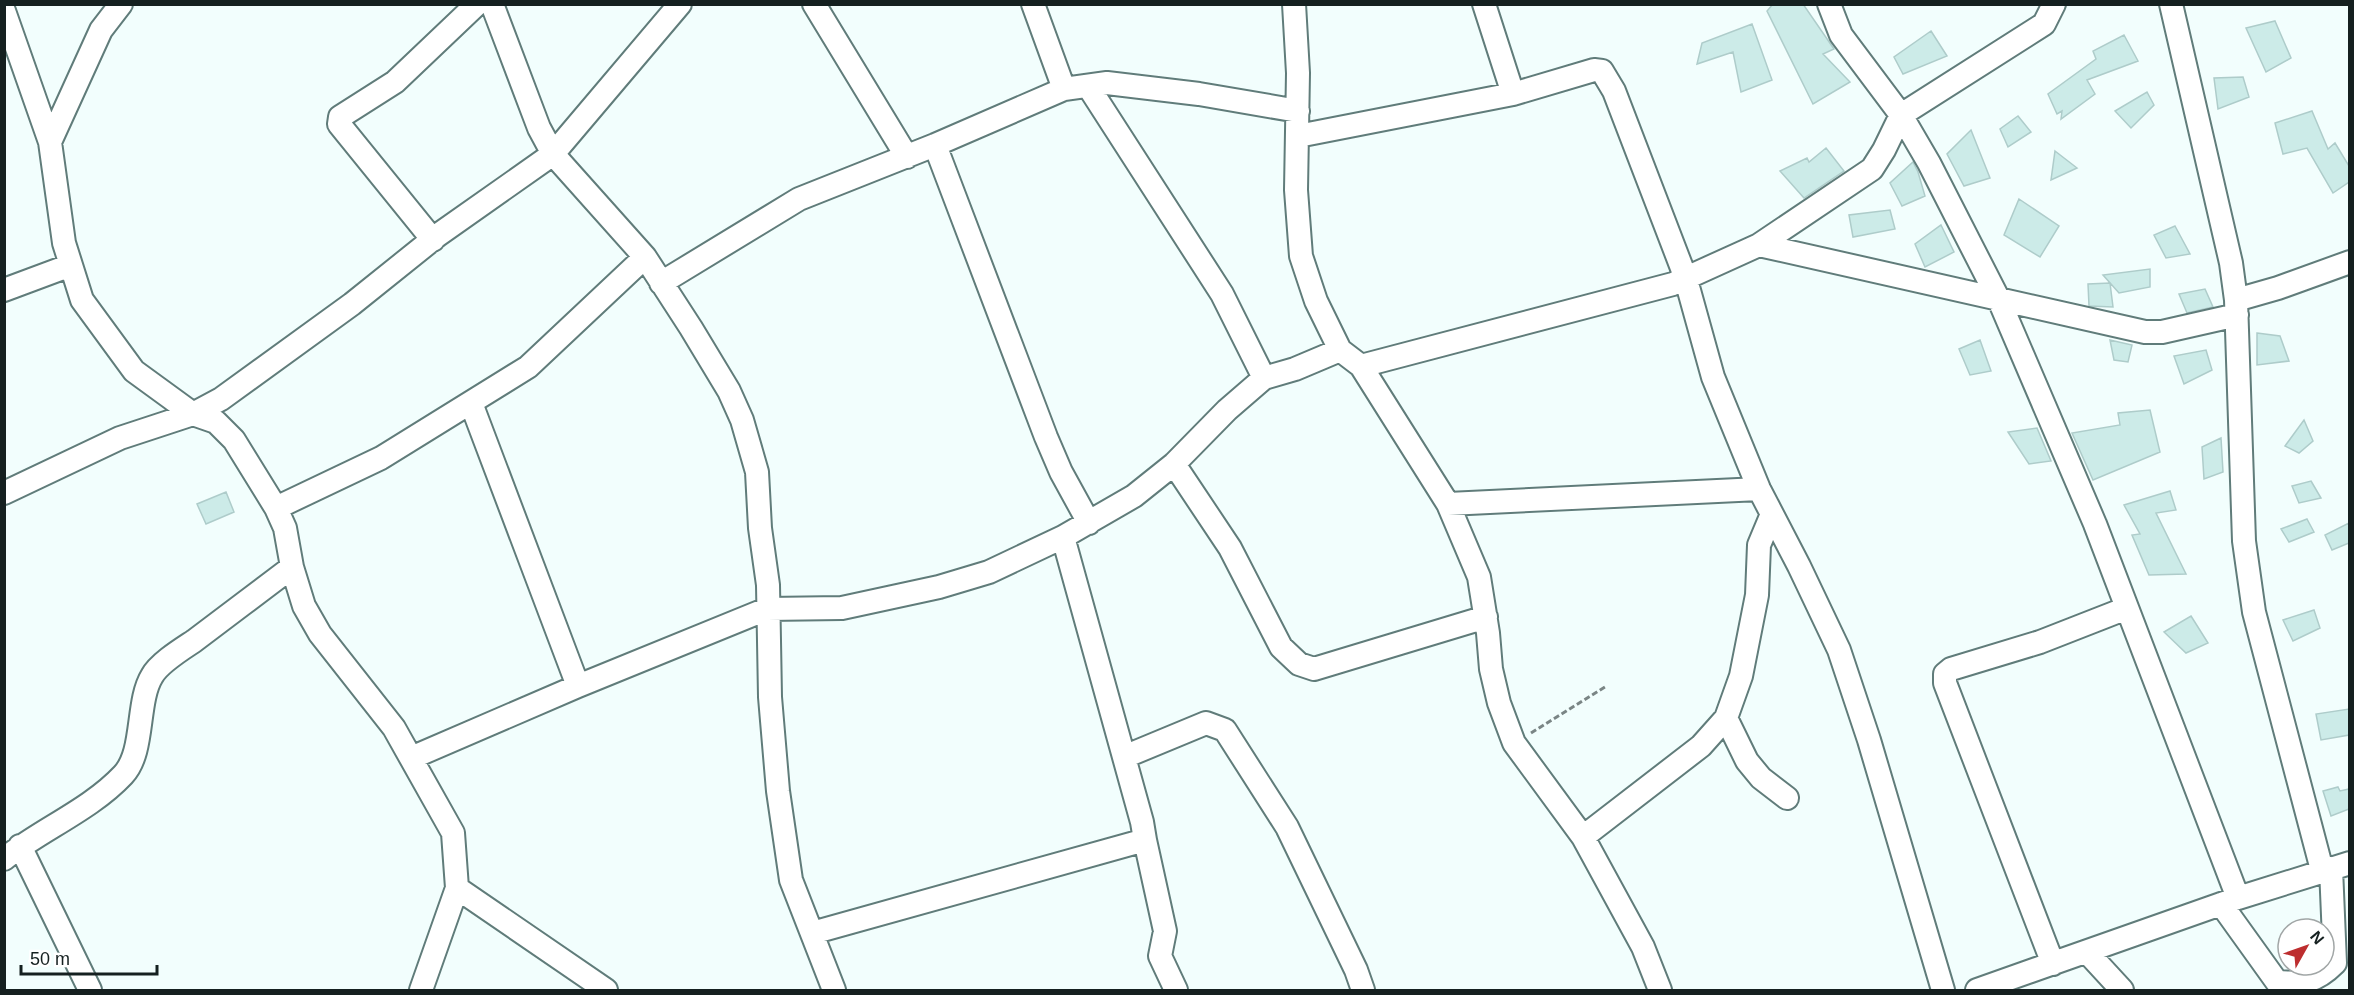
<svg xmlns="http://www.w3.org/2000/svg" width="2354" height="995" font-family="Helvetica,sans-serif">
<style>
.building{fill:#ccebe8;stroke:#aeccca;stroke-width:1.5}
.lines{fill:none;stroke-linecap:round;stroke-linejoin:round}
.minor-casing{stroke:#607c7a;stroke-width:26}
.path{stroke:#7a8585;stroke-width:3;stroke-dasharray:6 3;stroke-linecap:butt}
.minor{stroke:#fff;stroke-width:22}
</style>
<rect width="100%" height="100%" fill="#f2fefd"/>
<path class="building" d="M1773,4h30l31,45 -11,5 27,28 -37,22 -46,-93z
M2275,21l16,37 -25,14 -20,-44z
M1752,24l20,56 -31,12 -8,-40 -36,12 5,-21z
M1931,31l16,25 -44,18 -9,-17z
M2124,35l14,26 -51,19 8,14 -34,25 1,-8 -5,3 -9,-20 48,-35 -3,-8z
M2243,77l6,20 -31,12 -4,-31z
M2147,92l7,13 -23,23 -16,-17z
M2312,111l16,38 7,-6 14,23v16l-16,11 -26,-45 -24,6 -8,-31z
M2018,116l13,16 -23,15 -8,-18z
M1971,130l19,48 -26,8 -17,-32z
M1826,148l18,23 -40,27 -24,-27 27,-13 2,4z
M2055,151l22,17 -26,12z
M1913,162l5,10 7,24 -23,10 -12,-23z
M2019,199l40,27 -19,31 -36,-22z
M1890,210l5,19 -42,8 -4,-22z
M1941,225l13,27 -29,15 -10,-23z
M2175,226l15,28 -24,4 -12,-23z
M2150,269v18l-31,6 -16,-18z
M2110,283l3,24 -24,-1 -1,-22z
M2205,289l8,18 -26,6 -8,-19z
M2257,333l23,3 9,25 -32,4z
M1980,340l11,31 -21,4 -11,-26z
M2110,340l22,5 -4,17 -14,-2z
M2206,350l6,20 -28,14 -10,-28z
M2150,410l10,42 -67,28 -21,-47 48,-8 -2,-12z
M2304,420l9,21 -14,12 -14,-7z
M2037,428l14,33 -22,3 -21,-32z
M2221,438l2,34 -19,7 -2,-32z
M2311,481l10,17 -22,5 -7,-17z
M2170,491l6,19 -20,3 30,61 -37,1 -17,-40 8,-1 -16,-29z
M226,492l8,20 -28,12 -9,-20z
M2307,519l7,13 -25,10 -8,-13z
M2349,523v20l-17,7 -7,-15z
M2314,610l6,18 -27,13 -10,-21z
M2191,616l17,27 -22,10 -22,-21z
M2349,709v26l-28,5 -5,-26z
M2338,787l2,4 9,-2v20l-18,7 -8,-25z"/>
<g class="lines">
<defs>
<path id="minor" d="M492,4l47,124 14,26 92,103 46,71 38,63 13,29 15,52 3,56 8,57 2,112 8,94 13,89 43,110
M814,4l93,153
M1033,4l31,85
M1294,4l4,69 -2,117 5,66 15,45 24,49 21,16 87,138 31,73 9,56 3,36 8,34 15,40 69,94 60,110 17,43
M1484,4l29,90 81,-24 8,1 12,20 71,185 28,101 46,112 40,77 40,84 30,90 74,250
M1829,4l12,31 60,80 28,48 70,137 96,224 143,374
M2171,4l60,259 5,37 8,241 10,71 68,258
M4,11l46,131 14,101 18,57 52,71 59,43 23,8 18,18 42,68 9,20 7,39 12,39 16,28 74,94 59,105 4,55 -36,102
M1088,86l134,208 42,84
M1298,136l215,-42
M50,142l51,-112 20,-26
M935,145l111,292 15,35 28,51
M433,240l-94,-116 1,-7 55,-35 82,-78
M1759,245l386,87h17l75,-17
M661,283l138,-84 136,-54 129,-56 43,-6 92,11 99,17
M4,290l67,-25
M2236,300l42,-12 72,-26
M1361,366l312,-82 86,-39 113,-76 12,-19 17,-35 143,-91 10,-20
M471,403l107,283
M1174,464l56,84 51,99 18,17 15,5 172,-52
M4,493l116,-55 73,-24 28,-15 131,-95 86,-69 115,-81 127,-150
M1448,504l311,-15
M276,508l105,-50 147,-91 117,-110
M1726,718l21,43 14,17 26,20
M1124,757l82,-34 19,7 62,97 69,143 7,20
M411,758l167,-72 189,-77 75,-1 97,-21 50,-15 74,-35 71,-41 40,-32 53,-54 37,-32 31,-9 45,-19
M1583,837l118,-91 25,-28 15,-42 16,-81 2,-50 13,-31
M1145,840l20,91 -5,25 16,34
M20,846l70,144
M4,859c38,-30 86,-49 119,-84 22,-23 13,-73 29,-99 7,-13 30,-27 42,-35 33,-25 65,-49 98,-74
M457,888l149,102
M2221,904l56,78c26,2 39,0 58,-19l-4,-95
M812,933l333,-93 -3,-18 -79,-285
M2087,952l35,38
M2053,964l-108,-281v-9l6,-5 89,-27 87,-34
M1977,990l261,-92 112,-35"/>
</defs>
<use href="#minor" class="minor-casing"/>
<path class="path" d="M1531,733l74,-46"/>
<use href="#minor" class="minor"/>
</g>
<rect width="2354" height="995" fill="none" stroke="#152020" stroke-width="12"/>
<g transform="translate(2306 947) rotate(50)"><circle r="28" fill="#ffffff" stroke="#a1a6a6" stroke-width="1.5"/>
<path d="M0-4.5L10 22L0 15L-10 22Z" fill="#bd2e2f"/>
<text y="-9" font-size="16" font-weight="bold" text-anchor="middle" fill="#152020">N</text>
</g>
<path d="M21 965v9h136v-9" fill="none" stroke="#152020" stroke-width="3"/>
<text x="30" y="965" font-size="18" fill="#152020" stroke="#ffffff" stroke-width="4.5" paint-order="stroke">50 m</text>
</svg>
